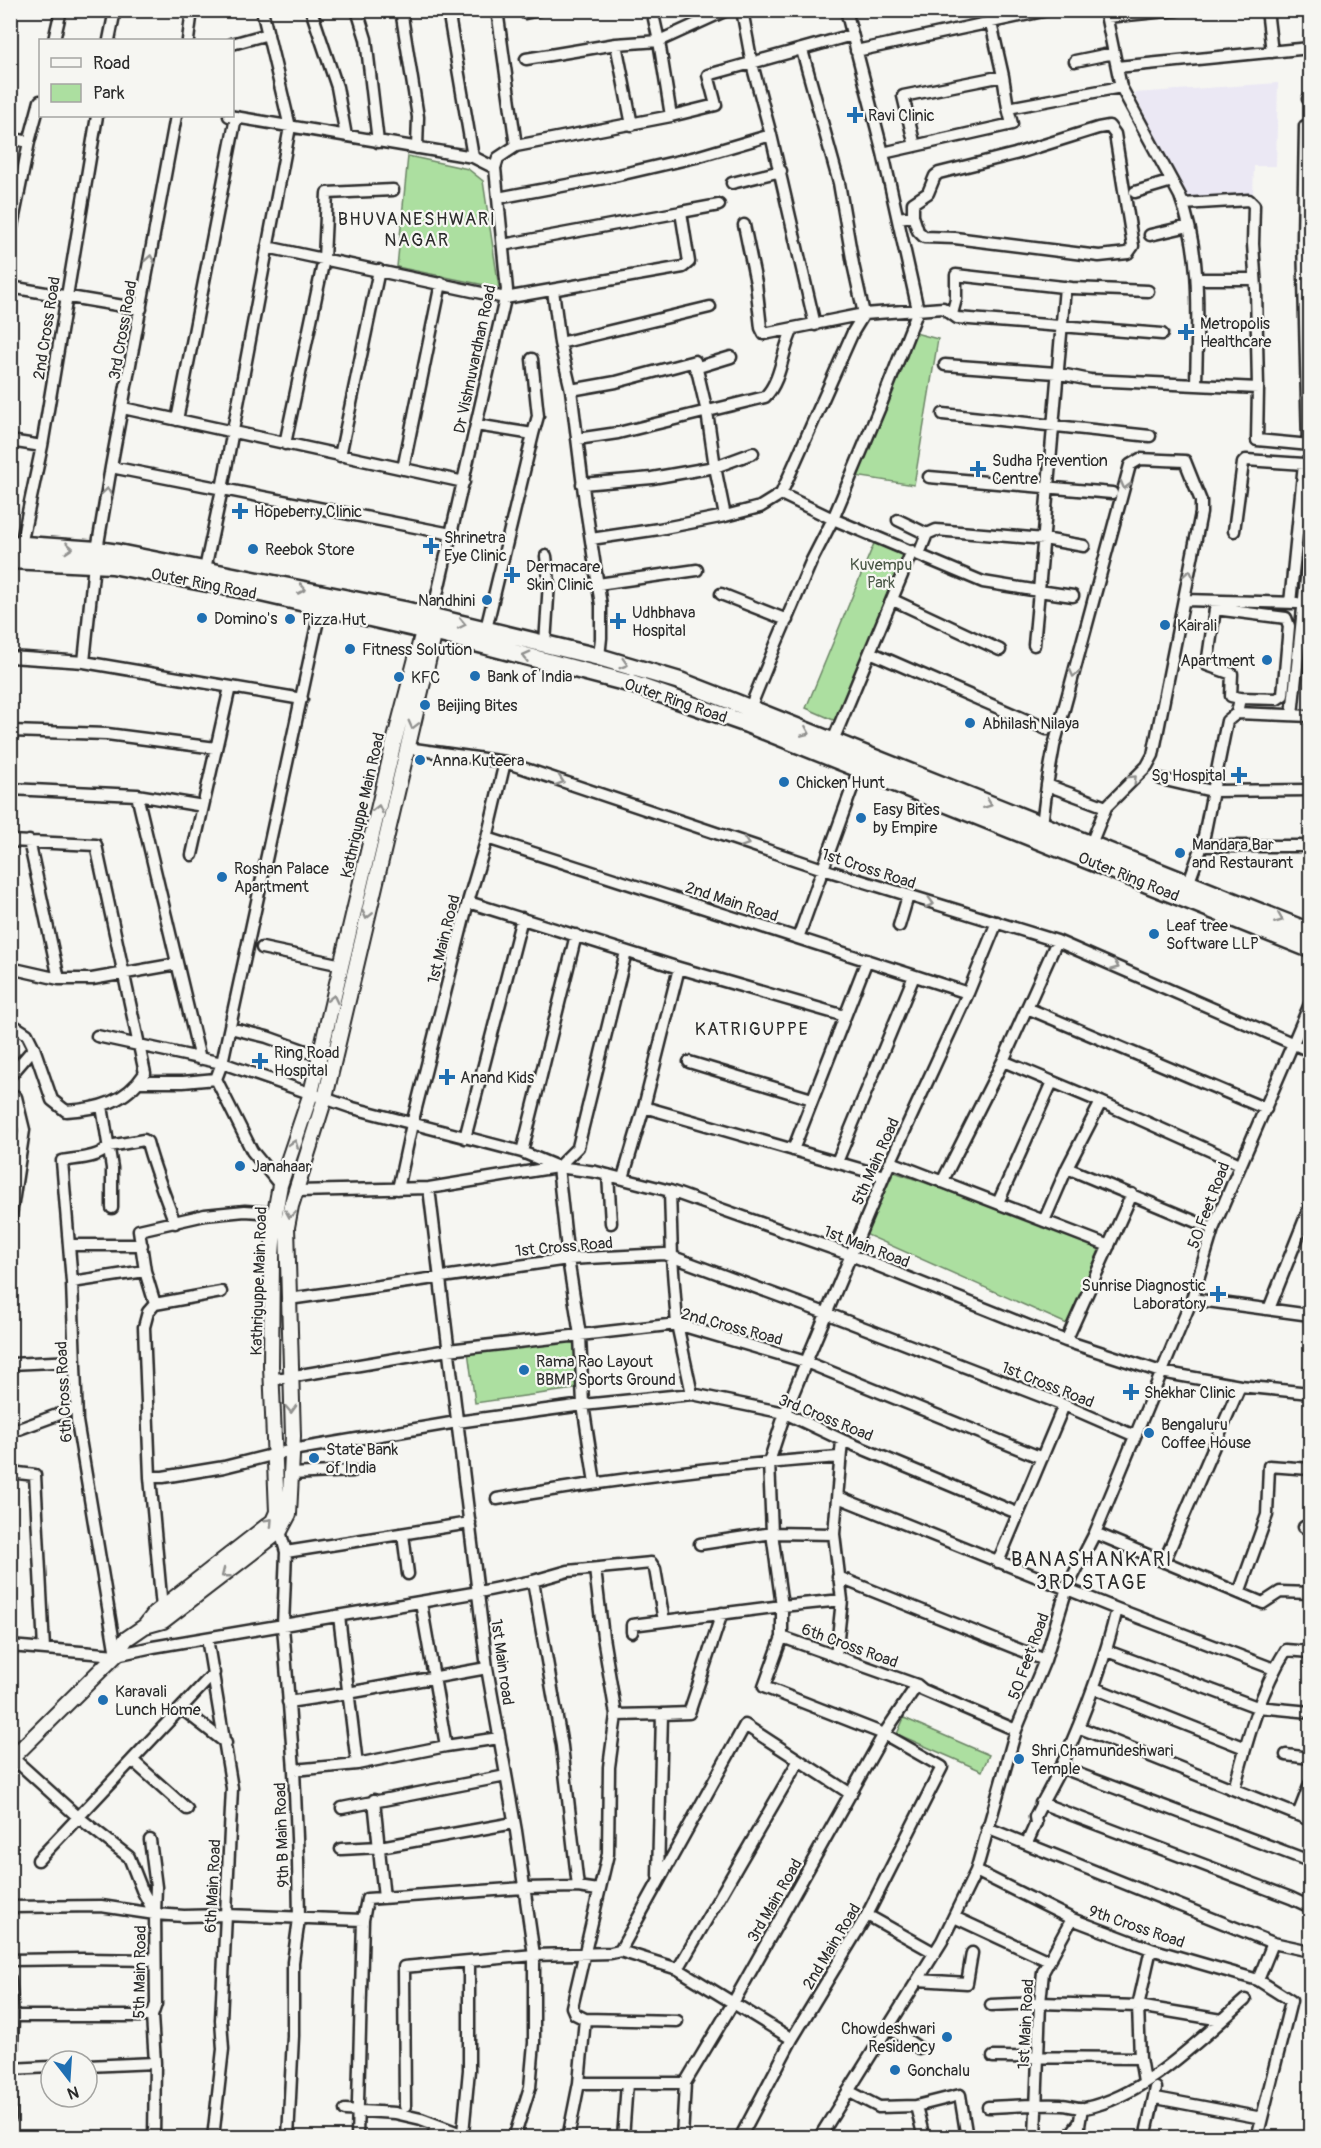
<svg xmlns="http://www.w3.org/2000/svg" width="1321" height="2148" font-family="Pangolin,sans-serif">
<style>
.built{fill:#ebe8f4}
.green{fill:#acdfa0;stroke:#6c8566;stroke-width:1.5}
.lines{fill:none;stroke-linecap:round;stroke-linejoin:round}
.minor-casing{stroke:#2b2b2b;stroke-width:15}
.major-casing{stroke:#2b2b2b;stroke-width:18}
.highway-casing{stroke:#2b2b2b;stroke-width:21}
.minor{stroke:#f6f6f2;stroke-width:10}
.major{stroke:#f6f6f2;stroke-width:14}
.highway{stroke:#f6f6f2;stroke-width:16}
.oneway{stroke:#90908e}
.poi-dot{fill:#1f6fb2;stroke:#f6f6f2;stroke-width:2}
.labels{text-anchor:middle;stroke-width:4.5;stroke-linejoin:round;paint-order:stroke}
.poi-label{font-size:16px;fill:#2b2b2b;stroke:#f6f6f2;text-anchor:start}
.street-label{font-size:16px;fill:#2b2b2b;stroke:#f6f6f2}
.park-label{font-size:16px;fill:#4b5848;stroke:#f6f6f2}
.neighbourhood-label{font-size:18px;letter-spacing:1.5px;fill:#2b2b2b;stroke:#f6f6f2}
.quarter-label{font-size:20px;letter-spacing:1.5px;fill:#2b2b2b;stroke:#f6f6f2}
</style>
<rect width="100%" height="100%" fill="#f6f6f2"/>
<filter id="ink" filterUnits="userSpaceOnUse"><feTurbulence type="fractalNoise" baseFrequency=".0167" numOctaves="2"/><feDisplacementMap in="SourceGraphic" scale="12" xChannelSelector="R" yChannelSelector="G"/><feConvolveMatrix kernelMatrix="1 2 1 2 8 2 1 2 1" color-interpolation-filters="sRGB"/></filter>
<g filter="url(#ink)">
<path class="built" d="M1278,83l-2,83h-22l-1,29 -68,5 -51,-107z"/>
<path class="green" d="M408,156l60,13 15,12 16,107 -102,-21z
M915,333l23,6 -24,146 -59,-9z
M875,541l33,13 -70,168 -32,-14z
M894,1172l161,56 45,20 -33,76 -202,-90z
M574,1340l7,48 -106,15 -7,-52z
M904,1718l85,37 -7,16 -85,-37z"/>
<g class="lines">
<defs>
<path id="minor" d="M311,10l26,77 9,49
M357,10l9,29 12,103
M401,10l17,107 -1,31
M448,10l25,147
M1105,10l16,77 59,109c23,61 17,126 16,189l62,3 -1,52 53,5
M1267,10l5,42
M525,13l14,-3
M1107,17l70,-7
M991,23l12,53 5,32 113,-21
M54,40l7,-30
M109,40l6,-30
M188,40l4,-30
M232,44l36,-10
M616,44l16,81
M802,50l37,133 14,81 11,50 79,-6 14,10 205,16
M856,51l192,-41
M526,59l90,-15 43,-3 68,-31
M1075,61l39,-8
M1117,67l193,-19
M1308,99l2,-1
M229,116l244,41 22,11 12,122 -73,318
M671,116l45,-11 -8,-30 144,-40
M1305,126l-2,112 5,207
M771,135l44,190
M10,138l19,4
M516,146l155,-30 -12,-75 -7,-31
M915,146l-12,-50 100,-20
M883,153l129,-29 -4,-16
M495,168l3,-10 18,-12 -19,-136
M732,183l49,-12
M1135,192l37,-11
M498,198l112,-21 86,-20 75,-22 -19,-71 -10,-54
M1183,204l66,-4 5,5 -1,39 3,44 2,100
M681,212l38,-7
M898,218l15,-2v-13l15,-10 7,-17 4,-3 76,-19 83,-26 11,-2 6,8 18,112 -5,7 -29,3 -144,-18 -31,-1 -6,-6 -5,-15
M744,225l12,58 5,45 3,6 100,-20 -11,18 -72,162
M1150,235l39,-9
M10,236l19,-94 11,-41
M267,247l238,51 178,-31 6,-5 -8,-50 -178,33
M1198,279h57
M10,287l131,22
M553,290l7,53 11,47 14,112 16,103v33l-2,19
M952,314l4,-15v-24l116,13 76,3
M560,343l150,-36
M532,359l6,57 -5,18
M945,365l111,8 34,7 106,5
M695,368l36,-11
M571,390l45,-8 79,-21 12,51 8,55 10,49
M123,408l341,74
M943,414l207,22
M177,420l59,-303
M476,425l57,9 -47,195
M577,439l41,-6 147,-36c17,-17 17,-48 28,-68
M10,441l32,5
M285,444l39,-185 3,-66 66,-3
M340,456l39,-186
M111,467l340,67
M403,469l38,-186
M929,477l183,16
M582,484l70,-6 63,-11 38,-14
M898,520l29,14
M1234,531l9,-68 3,-3 58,4 -14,139
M591,539l68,-10 66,-13 35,-9 21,-13 52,25 150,63 56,9 26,-304
M21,545l21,-99 55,-330
M97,550l14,-83 65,-351
M919,554l8,-20 9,-4 108,9 40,7
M205,569l17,-80 68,-362 -28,-117
M598,584l99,-14
M721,594l66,26
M893,600l107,50
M1184,600l113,3
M545,644l4,-62 -3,-26
M1034,645l5,-54 34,5
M870,652l177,77
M10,657l74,5 218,37
M84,662l10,-98
M750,708l26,-64 35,-82 22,-43 47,-112 38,-97 -35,-157 -37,-143
M1237,713l3,-15 -9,-2 1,-22 -25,-9 8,-56 71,9 3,8 -6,69 -6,4 -37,-1
M1292,715l18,-175
M10,731l97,3 109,14
M832,743l80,-192
M407,748l98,14 318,107 234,72 253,110
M1161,779l51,12 98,-1
M1047,785l59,22
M10,789l127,6 66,11
M137,795l63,264
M1042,825l5,-40 7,-39 76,-281 10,-6 45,2 16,40v12l-48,242 -6,11 -41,41 -15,37
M487,838l481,155
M10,841l86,4 49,228c-19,29 -46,36 -79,38l-14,-11 -18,-52 -7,-14 -17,-11
M29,841l30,138
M1202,846h108
M192,855l38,-168
M1187,887l15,-41 25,-125 10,-8 73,3
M468,902l211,66 166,48
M997,922l-29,71 -84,183 -78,186 -21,51 -16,49 3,71 10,73v31l135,48 6,5 93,40
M899,926l9,-30
M798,938l61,-169
M262,948l80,17
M10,968l49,11h33l85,-15
M1027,1008l239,101
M230,1028l37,9 53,19
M97,1036l125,27 131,45 169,44 36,15 38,5 74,19 181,64 215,86 95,31 79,14 70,7
M1003,1061l98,41 139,62
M689,1062l123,37
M10,1076l24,-28
M139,1082h44l33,-3
M10,1093l6,4 8,33 -14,92
M102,1106l10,62v40
M644,1107l240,69
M465,1138l57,-220
M793,1150l74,-190
M522,1152l54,-217
M837,1162l77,-186
M891,1162l218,84
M558,1167l10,92 12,76 3,70 12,78
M558,1167l20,-20 48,-195
M1067,1168l146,61
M608,1175l3,48
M623,1178l21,-71 35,-139
M942,1182l61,-121 54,-120
M280,1185l-28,-34 -36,-72 6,-16 99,-457
M429,1188l58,480 29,163 18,124v88l-4,44 -16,51
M398,1189l14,-65 56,-222 19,-64 18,-76
M296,1191l133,-3 128,-21
M670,1191l2,67 5,66 15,70
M998,1203l54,-121
M1044,1221l23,-53 34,-66
M70,1245h72
M145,1271l10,33
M72,1282l73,-11 -6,-41 66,-15 40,-4 30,2
M289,1299l279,-40 97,-5 163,60 236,91 71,31
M1192,1299l118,16
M1269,1309l41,-103
M1066,1341l66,-147
M10,1364l65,-3
M271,1380l177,-30 229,-26 129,38 236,96
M10,1425l5,4h4l57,-21
M10,1472l25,3 9,174
M291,1474l62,-3
M150,1477h13l61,-10 68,-17 165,-28 126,-17 109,-11 93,19 57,27 175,73
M838,1497l279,112 157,60
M497,1499c113,-19 228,-34 342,-42
M1304,1527l6,1
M280,1531l6,21 -3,74 11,144 4,90 1,59 -6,43v74l-5,102
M1095,1533l168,70 17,-11 30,1
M403,1534l5,40
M700,1544l72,-11 62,1
M286,1552l184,-29
M998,1562l66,-157
M1164,1562l76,-176
M595,1569l8,68 13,78 -7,52 -1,87 -36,153 3,7 10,5 92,2
M838,1577l207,83
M533,1581l29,165 16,141
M1239,1593l28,-78 2,-49 41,3
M421,1603l25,143
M162,1608l-12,-131 -6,-150 4,-15 7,-8 66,-12
M339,1616l18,148
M632,1632v-7l150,-19 60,-6 -8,-66 8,-94
M207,1638l25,150 -11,232 2,29 -10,89
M10,1646l106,9 37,-8 326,-55 54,-11 35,-10 83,-8 4,6 9,52
M1107,1651l150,56 53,5
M116,1655l-39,-234 -5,-139 -10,-121c15,-3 36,-2 47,-15l35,-6 3,2c7,27 18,54 28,81
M836,1656l6,-56
M1094,1688l151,60
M288,1702l60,-9 139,-25
M181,1708l45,35
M616,1715l46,-1
M1078,1727l232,93
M1286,1755l24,3
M13,1758l65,59 51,40 13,33 13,24 1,90 -4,12 3,47 -1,75
M132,1760l55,49
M1060,1767l244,92
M294,1770l63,-6 89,-18 53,-8
M1234,1789c13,-48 25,-96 52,-139l24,2
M374,1800l10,98
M1041,1803l250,95 19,9
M342,1808l164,-32
M1298,1815l12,-31
M987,1828l286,115 37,8
M150,1840l6,47 -1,27
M1027,1843l9,-20 -1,-6c8,-17 18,-33 26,-50 23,-51 43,-103 56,-158
M341,1849l39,-2 134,-24
M38,1860l176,-187
M976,1871l96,48 79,30 107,31 33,21 -34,137
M658,1876l4,-162 27,-1 33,-100
M10,1907l91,-1 54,8 29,2 41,-1 138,5
M867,1915l68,38
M954,1917l95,44
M620,1951l125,-226 106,69
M620,1951l58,18 114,70
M10,1960l73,-1 72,1
M678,1969l121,-209
M10,1979l3,37 -3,102
M918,1980l49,3 5,-30
M1258,1980l15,-37
M991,2005l49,-2 98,3 84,14
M10,2016h142
M888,2027l31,21
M993,2057l147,1
M87,2066l68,-3
M10,2069l41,-2
M1144,2081l-4,-23 -2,-52 13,-57
M579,2083h106
M848,2091l31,16 37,-1
M1156,2098l106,20
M405,2106l-1,-139 130,-12 77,-2 9,-2
M988,2107c24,-1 49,-3 74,-2 7,0 15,4 23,3 60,-12 115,-69 160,-108
M345,2110l50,3 26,6 51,19
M463,2133l6,-63v-107
M357,2138l6,-218 4,-21 157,-11 54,-1 20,3
M433,2138l1,-6
M568,2138l11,-55 6,-64
M623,2138l4,-55
M682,2138l3,-55 48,-80 151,-269 33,-49
M740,2138l52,-99 75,-124 75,-148 -58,-33 -120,-47 18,-50
M819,2138l123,-197 34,-70 40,-141 29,-70 22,-72 28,-55 97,-234 21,-70 97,-225
M924,2138l-8,-32 44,-11 7,43
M1035,2138l5,-135 3,-31 29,-53
M1068,2138l11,-15
M1077,2138l5,-30
M1145,2138l11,-50"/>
<path id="major" d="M145,1626l18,-5 117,-90 9,-17 4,-78 -6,-209 4,-21 34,-108 112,-475
M10,1760l106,-105 10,-16 19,-13 10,-13 118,-92 4,-9 -6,-146 1,-110 3,-43 5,-28 31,-92 82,-347 33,-126"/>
<path id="highway" d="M10,544l87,6 21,3 286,57 195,47 81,24 54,21 576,230
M10,560l102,5 149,28 188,43 183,48 115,40 563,225"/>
</defs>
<use href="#minor" class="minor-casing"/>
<use href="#major" class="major-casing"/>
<use href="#highway" class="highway-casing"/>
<use href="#minor" class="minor"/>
<use href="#major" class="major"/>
<use href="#highway" class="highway"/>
</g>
<defs><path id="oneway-chevron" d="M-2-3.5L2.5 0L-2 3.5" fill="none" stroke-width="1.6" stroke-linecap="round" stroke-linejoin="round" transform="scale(1.5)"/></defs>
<g class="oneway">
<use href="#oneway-chevron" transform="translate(150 259) rotate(-80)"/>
<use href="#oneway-chevron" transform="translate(1125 485) rotate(105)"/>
<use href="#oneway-chevron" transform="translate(107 492) rotate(-81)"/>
<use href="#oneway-chevron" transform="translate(69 548) rotate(4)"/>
<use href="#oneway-chevron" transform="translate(1189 574) rotate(-79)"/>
<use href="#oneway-chevron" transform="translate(302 589) rotate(11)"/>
<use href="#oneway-chevron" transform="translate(462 624) rotate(12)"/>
<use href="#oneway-chevron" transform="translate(526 656) rotate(-165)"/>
<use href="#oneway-chevron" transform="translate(624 664) rotate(17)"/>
<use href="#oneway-chevron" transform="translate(1074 673) rotate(105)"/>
<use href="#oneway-chevron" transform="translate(413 725) rotate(104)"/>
<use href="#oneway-chevron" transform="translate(806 732) rotate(23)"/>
<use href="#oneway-chevron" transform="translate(1133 779) rotate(-45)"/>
<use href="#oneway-chevron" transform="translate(560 781) rotate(19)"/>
<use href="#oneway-chevron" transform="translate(988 804) rotate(21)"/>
<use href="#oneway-chevron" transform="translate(378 809) rotate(-77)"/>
<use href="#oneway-chevron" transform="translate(745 843) rotate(19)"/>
<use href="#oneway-chevron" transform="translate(930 903) rotate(16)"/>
<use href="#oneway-chevron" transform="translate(367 915) rotate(103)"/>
<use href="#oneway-chevron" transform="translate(1279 919) rotate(22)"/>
<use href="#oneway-chevron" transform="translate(1115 966) rotate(23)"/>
<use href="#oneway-chevron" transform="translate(333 999) rotate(-77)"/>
<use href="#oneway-chevron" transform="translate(294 1144) rotate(-71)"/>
<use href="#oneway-chevron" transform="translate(290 1214) rotate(100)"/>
<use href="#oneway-chevron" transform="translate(291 1409) rotate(88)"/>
<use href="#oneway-chevron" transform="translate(269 1522) rotate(-47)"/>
<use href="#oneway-chevron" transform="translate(225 1574) rotate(142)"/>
</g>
</g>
<g class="poi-dot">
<path d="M852 106h6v6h6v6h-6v6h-6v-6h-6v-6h6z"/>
<path d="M1183 323h6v6h6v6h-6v6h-6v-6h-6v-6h6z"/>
<path d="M975 460h6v6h6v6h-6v6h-6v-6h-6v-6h6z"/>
<path d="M237 502h6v6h6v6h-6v6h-6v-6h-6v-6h6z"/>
<path d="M428 537h6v6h6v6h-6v6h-6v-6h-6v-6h6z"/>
<circle cx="253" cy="549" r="6"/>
<path d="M509 566h6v6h6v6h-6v6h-6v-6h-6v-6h6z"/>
<circle cx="487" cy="600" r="6"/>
<circle cx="202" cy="618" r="6"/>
<circle cx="290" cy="619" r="6"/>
<path d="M615 612h6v6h6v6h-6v6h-6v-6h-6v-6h6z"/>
<circle cx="1165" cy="625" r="6"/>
<circle cx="350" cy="649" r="6"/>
<circle cx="1267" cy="660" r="6"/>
<circle cx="475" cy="676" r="6"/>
<circle cx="399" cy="677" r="6"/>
<circle cx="425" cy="705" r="6"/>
<circle cx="970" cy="723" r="6"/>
<circle cx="420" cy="760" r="6"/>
<path d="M1236 766h6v6h6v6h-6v6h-6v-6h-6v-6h6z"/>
<circle cx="784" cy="782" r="6"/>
<circle cx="861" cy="818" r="6"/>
<circle cx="1180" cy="853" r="6"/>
<circle cx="222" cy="877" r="6"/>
<circle cx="1154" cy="934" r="6"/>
<path d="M257 1052h6v6h6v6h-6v6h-6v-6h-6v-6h6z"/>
<path d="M444 1068h6v6h6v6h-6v6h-6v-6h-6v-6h6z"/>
<circle cx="240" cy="1166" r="6"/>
<path d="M1215 1285h6v6h6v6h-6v6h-6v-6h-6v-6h6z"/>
<circle cx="524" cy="1370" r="6"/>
<path d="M1128 1383h6v6h6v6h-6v6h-6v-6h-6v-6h6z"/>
<circle cx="1149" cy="1433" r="6"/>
<circle cx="314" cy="1458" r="6"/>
<circle cx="103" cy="1700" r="6"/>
<circle cx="1019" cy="1759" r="6"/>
<circle cx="947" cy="2037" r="6"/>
<circle cx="895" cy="2070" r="6"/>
</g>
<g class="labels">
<g class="poi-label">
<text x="868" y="121">Ravi Clinic</text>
<text x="1200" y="329">Metropolis<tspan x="1200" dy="18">Healthcare</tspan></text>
<text x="992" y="466">Sudha Prevention<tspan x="992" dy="18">Centre</tspan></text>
<text x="254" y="517">Hopeberry Clinic</text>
<text x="444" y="543">Shrinetra<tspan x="444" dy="18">Eye Clinic</tspan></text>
<text x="265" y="555">Reebok Store</text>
<text x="526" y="572">Dermacare<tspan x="526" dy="18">Skin Clinic</tspan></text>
<text x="475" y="606" text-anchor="end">Nandhini</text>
<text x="632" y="618">Udhbhava<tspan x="632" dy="18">Hospital</tspan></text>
<text x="214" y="624">Domino's</text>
<text x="302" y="625">Pizza Hut</text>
<text x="1177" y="631">Kairali</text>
<text x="362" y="655">Fitness Solution</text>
<text x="1255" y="666" text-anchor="end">Apartment</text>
<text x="487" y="682">Bank of India</text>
<text x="411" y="683">KFC</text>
<text x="437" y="711">Beijing Bites</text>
<text x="982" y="729">Abhilash Nilaya</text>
<text x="432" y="766">Anna Kuteera</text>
<text x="1226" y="781" text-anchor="end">Sg Hospital</text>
<text x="796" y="788">Chicken Hunt</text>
<text x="873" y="815">Easy Bites<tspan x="873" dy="18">by Empire</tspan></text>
<text x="1192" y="850">Mandara Bar<tspan x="1192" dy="18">and Restaurant</tspan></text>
<text x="234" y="874">Roshan Palace<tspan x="234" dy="18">Apartment</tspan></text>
<text x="1166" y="931">Leaf tree<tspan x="1166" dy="18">Software LLP</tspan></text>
<text x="274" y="1058">Ring Road<tspan x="274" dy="18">Hospital</tspan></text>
<text x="460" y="1083">Anand Kids</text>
<text x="252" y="1172">Janahaar</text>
<text x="1206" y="1291" text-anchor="end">Sunrise Diagnostic<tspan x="1206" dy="18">Laboratory</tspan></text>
<text x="536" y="1367">Rama Rao Layout<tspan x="536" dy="18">BBMP Sports Ground</tspan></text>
<text x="1144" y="1398">Shekhar Clinic</text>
<text x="1161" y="1430">Bengaluru<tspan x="1161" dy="18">Coffee House</tspan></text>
<text x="326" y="1455">State Bank<tspan x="326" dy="18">of India</tspan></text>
<text x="115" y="1697">Karavali<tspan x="115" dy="18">Lunch Home</tspan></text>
<text x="1031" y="1756">Shri Chamundeshwari<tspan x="1031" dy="18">Temple</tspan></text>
<text x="935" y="2034" text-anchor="end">Chowdeshwari<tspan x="935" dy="18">Residency</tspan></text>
<text x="907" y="2076">Gonchalu</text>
</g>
<g class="street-label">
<text transform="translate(46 328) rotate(-81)" y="6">2nd Cross Road</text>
<text transform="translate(122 330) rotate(-80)" y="6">3rd Cross Road</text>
<text transform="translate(474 359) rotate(-78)" y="6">Dr Vishnuvardhan Road</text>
<text transform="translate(204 583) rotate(11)" y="6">Outer Ring Road</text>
<text transform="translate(676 700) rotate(19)" y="6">Outer Ring Road</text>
<text transform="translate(362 805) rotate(-77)" y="6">Kathriguppe Main Road</text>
<text transform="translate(869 868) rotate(18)" y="6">1st Cross Road</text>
<text transform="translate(1129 876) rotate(22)" y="6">Outer Ring Road</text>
<text transform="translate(732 901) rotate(18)" y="6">2nd Main Road</text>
<text transform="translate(443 939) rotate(-76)" y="6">1st Main Road</text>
<text transform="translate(875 1161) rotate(-66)" y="6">5th Main Road</text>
<text transform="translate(1208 1205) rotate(-69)" y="6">50 Feet Road</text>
<text transform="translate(564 1246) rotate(-5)" y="6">1st Cross Road</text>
<text transform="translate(867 1246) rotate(21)" y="6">1st Main Road</text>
<text transform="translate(258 1281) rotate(-88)" y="6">Kathriguppe Main Road</text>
<text transform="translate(732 1326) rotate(15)" y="6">2nd Cross Road</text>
<text transform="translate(1048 1384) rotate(22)" y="6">1st Cross Road</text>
<text transform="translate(63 1392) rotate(-93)" y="6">6th Cross Road</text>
<text transform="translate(826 1417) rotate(22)" y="6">3rd Cross Road</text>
<text transform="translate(850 1645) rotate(20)" y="6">6th Cross Road</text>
<text transform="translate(1028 1656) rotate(-70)" y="6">50 Feet Road</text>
<text transform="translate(503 1662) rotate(82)" y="6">1st Main road</text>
<text transform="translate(281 1835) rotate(-92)" y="6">9th B Main Road</text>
<text transform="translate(212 1886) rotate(-87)" y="6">6th Main Road</text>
<text transform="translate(774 1900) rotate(-60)" y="6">3rd Main Road</text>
<text transform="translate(1137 1926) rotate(19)" y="6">9th Cross Road</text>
<text transform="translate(831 1946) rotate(-59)" y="6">2nd Main Road</text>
<text transform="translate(139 1972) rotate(-89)" y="6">5th Main Road</text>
<text transform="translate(1025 2024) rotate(-87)" y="6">1st Main Road</text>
</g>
<g class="park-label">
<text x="881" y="570">Kuvempu<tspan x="881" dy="18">Park</tspan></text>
</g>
<g class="neighbourhood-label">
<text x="417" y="225">BHUVANESHWARI<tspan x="417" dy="21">NAGAR</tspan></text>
<text x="752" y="1035">KATRIGUPPE</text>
</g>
<g class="quarter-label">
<text x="1092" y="1566">BANASHANKARI<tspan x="1092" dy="23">3RD STAGE</tspan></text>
</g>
</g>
<rect width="1321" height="2148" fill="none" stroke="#f6f6f2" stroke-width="36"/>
<rect x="18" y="18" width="1285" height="2112" fill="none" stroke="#2b2b2b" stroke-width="2" filter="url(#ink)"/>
<rect x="39" y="39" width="195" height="78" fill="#f6f6f2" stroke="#a5a5a2" stroke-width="1.5"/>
<rect x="51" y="58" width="30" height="9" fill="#f6f6f2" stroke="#a5a5a2" stroke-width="1.5"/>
<text x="93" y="69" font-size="18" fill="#2b2b2b">Road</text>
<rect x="51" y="84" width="30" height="18" fill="#acdfa0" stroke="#a5a5a2" stroke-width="1.5"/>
<text x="93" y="99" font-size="18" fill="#2b2b2b">Park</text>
<g transform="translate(69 2079) rotate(163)"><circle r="28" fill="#f6f6f2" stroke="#a5a5a2" stroke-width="1.5"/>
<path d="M0-4.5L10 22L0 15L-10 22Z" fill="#1f6fb2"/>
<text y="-9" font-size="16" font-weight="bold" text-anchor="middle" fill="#2b2b2b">N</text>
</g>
</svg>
